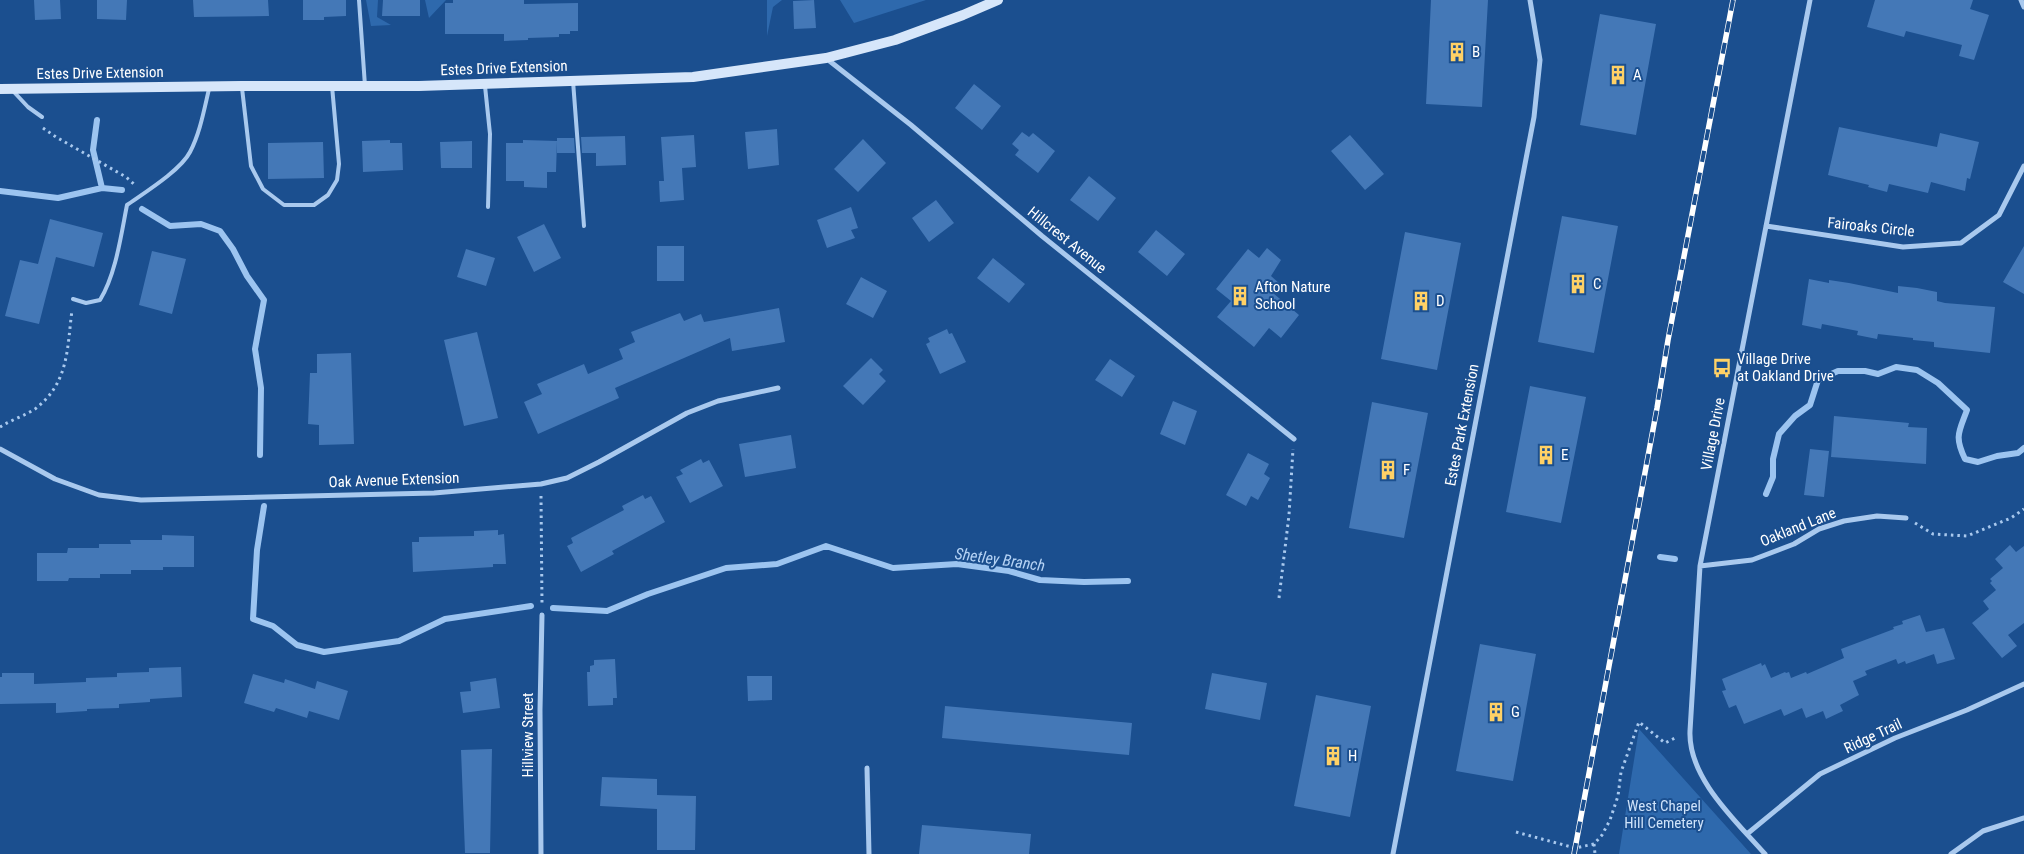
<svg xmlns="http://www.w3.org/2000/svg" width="2024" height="854" font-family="'Roboto Condensed',sans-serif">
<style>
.green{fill:#2e69ad}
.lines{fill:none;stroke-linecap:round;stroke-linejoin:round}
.stream{stroke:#9cc4f0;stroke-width:6}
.building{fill:#4478b7}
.path{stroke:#a9c9ee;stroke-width:3;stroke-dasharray:2.5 4;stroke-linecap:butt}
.lane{stroke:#a9c9ee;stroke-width:4}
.street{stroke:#a9c9ee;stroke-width:5}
.secondary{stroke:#d6e6fa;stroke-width:10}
.rail-casing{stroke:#fff;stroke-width:5.5}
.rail{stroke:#1b4f8f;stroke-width:4;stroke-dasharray:11;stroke-linecap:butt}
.labels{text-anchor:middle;stroke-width:4;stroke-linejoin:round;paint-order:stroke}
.poi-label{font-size:15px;fill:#fff;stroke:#1b4f8f;text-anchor:start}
.street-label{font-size:15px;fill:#fff;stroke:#1b4f8f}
.park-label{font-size:15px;fill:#cfe3fa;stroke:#1b4f8f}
.water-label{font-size:16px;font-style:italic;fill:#b5d3f5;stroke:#1b4f8f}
</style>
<rect width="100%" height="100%" fill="#1b4f8f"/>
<path class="green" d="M366,0h12l-1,17 14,8 -20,1z
M425,0h21l-17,18z
M767,0h15l-9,7 -6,29z
M840,0h86l-72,23z
M1639,729l112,125h-132z"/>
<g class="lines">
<path class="stream" d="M97,120l-4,30 9,38
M0,191l58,7 44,-10 20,2
M142,209l28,17 31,-2 19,7 13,18 14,27 17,24 -9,49 6,39 -1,67
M1766,494l7,-17v-18l6,-25 16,-18 15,-11 8,-25 20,-9h27l13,3 18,-7 21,3 21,13 29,27c-8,22 -13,26 -2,49l13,3 19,-6 21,-3 6,-5
M264,506l-7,44 -4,69 20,7 24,19 27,7 75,-11 46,-22 86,-13
M1660,557l15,2
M553,608l54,3 41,-17 78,-26 51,-4 49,-18 67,22 64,-4 52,7 31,9 44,2 44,-1"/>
</g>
<path class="building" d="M34,0h26l1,19 -26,1z
M97,0h30l-1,20 -29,-1z
M193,0h75l1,16 -75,1z
M303,0h43v16l-22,1v3h-21z
M383,0h37v16h-38z
M453,0h71v4l54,-1v28h-8v3h-11v3l-31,1v2l-24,1v-7h-59v-31h8z
M814,0l2,28 -22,1 -1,-28z
M1431,0h57l-6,107 -56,-3z
M1875,0h98l-3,9 19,6 -15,45 -15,-4 3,-11 -56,-14 -2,6 -37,-10z
M1600,14l56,10 -20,111 -56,-10z
M974,84l27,22 -19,24 -27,-22z
M1839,127l98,20 3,-14 39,9 -9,37 -3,-1 -2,13 -34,-9 -3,11 -39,-9 -2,8 -19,-5 1,-2 -41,-10z
M777,129l2,36 -31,4 -3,-37z
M1022,132l7,5 4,-4 22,18 -17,22 -23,-18 4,-5 -7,-6z
M694,135l2,32 -14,1 2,32 -24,2 -1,-21h5l-3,-44z
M1350,135l34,39 -19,16 -34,-39z
M625,136l1,29 -30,1v-13h-14l-1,-16z
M557,138h17l1,15h-18z
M863,139l23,24 -28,29 -24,-23z
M390,140v3h12l1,27 -40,2 -1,-31z
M523,140l34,1 -1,31h-9v16l-23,-1v-6h-18v-38h17z
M472,141v27h-31l-1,-26z
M323,142l1,36 -56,1v-36z
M1089,176l27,22 -18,23 -28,-21z
M936,200l18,23 -25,19 -17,-24z
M851,207l7,21 -7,2 4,8 -28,10 -10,-28z
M1562,216l56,10 -24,127 -56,-11z
M50,219l53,14 -9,34 -38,-10 -17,67 -34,-8 15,-56 18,4z
M544,224l17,34 -27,14 -17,-35z
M1156,230l29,24 -18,22 -29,-24z
M1405,232l56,11 -24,127 -56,-11z
M657,246h27v35h-27z
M2024,246v48l-21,-12z
M1267,248l14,12 -10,16 9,8 -7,9 26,22 -18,23 -12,-10 -15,19 -37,-30 14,-16 -15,-12 32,-40 11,9z
M466,249l29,9 -9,28 -29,-9z
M152,251l34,8 -14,55 -33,-9z
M993,258l32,26 -16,19 -32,-25z
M861,277l26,14 -14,27 -27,-14z
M1809,279l20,4v-3l20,3 49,10v-7l19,2 20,4v9l8,2 50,4 -5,46 -56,-6v-5l-21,-2v-2l-35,-4 -1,5 -20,-4 1,-4 -36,-7 -1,5 -19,-4z
M779,308l6,34 -53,9 -2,-13 -115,50 4,10 -81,36 -14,-32 18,-8 -5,-10 47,-20 4,10 35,-15 -4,-10 16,-7 -4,-10 49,-19 4,8 17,-7 3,8z
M947,329l2,5 3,-1 14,29 -26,12 -14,-30 4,-2 -2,-4z
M477,332l21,86 -34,8 -20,-86z
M351,353l3,91 -35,1v-20l-11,-1 2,-51h7v-19z
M871,358l12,12 -4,4 7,7 -23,24 -20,-19z
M1110,359l25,17 -13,21 -27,-17z
M1530,386l56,11 -25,126 -55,-11z
M1173,401l24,10 -12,34 -25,-11z
M1372,402l56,11 -24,125 -55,-10z
M1834,416l75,7 -1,4 19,1 -1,36 -95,-7z
M791,435l5,33 -51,9 -6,-33z
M1810,449l19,2 -5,46 -20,-2z
M1248,453l21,11 -5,10 6,4 -12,22 -7,-4 -5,10 -20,-11z
M701,459l2,4 6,-3 14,26 -33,17 -14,-26 7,-3 -3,-4z
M643,495l2,4 6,-3 14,26 -53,29 2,3 -33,18 -14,-26 6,-3 -2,-5 53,-28 -2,-4z
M498,530v5l6,-1 2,30h-13v3l-80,5 -1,-30h7v-5l55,-1v-5z
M162,535l32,1v31h-31v3h-32v4h-31v4h-31l-1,3h-31v-28h30l1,-5h31v-4h32l-1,-4h32z
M2010,545l6,7 8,-6v77l-16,12 9,11 -15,12 -30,-35 17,-14 -6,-8 13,-11 -6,-7 2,-2 -2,-2 13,-11 -8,-9z
M1920,615l6,17 18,-4 11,31 -18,5 -3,-10 -28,10 -1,-3 -7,3 -2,-5 -31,12 2,4 -14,6 6,14 -19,10 3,6 -17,8 -3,-8 -17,7 -4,-10 -18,8 -3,-7 -37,15 -8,-19 -7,3 -7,-17 4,-1 -4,-11 39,-16 1,3 3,-2 6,14 14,-6 1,1 3,-1 2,6 15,-6 1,2 37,-16 -3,-9 53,-20 -1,-2 10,-3 -1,-3z
M1480,644l56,10 -23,127 -57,-10z
M615,659l2,39h-4v7l-25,1 -1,-34h3v-6l4,-1v-5z
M181,667l1,30 -32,2v3l-31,2v4l-32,1v2l-31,2v-10l-56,1v-27h2v-4h32v11l52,-2v-4l31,-1v-4l32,-1v-4z
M1212,673l55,10 -7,37 -55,-11z
M253,674l31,9 1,-4 30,10 2,-8 31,10 -9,29 -30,-9 -2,7 -31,-10 -2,4 -30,-9z
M747,676h25v24l-24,1z
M496,678l4,30 -37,5 -3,-21 11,-1 -1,-9z
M1316,695l55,11 -21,111 -56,-11z
M945,706l187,17 -3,32 -187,-17z
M492,749l-2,104h-25l-4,-103z
M602,777l55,2v16l39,1 -1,54h-38v-41l-57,-3z
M922,825l109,9 -2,20h-110z"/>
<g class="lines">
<path class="path" d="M43,128l13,9 70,40 9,8
M0,427c11,-7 24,-11 35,-18 34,-26 32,-60 37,-99
M541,496l1,109
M1915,523l18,11 34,2 44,-18 13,-9
M1279,598l10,-83 4,-66
M1516,832l59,16 19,-4 8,-9 8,-15 8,-24 3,-24 18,-50 26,21 12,-6
M1594,844l1,10"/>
<path class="lane" d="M359,0l6,86
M573,81l11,145
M485,86l5,48 -2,73
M242,88l9,78 12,23 21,16h30l14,-10 9,-15 2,-16 -7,-78
M13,91l15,16 14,10
M73,299l13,4 14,-3c16,-26 21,-65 27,-95 17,-12 54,-35 63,-53 10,-19 14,-42 19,-63"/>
<path class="street" d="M2021,0l3,7
M827,59l84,66 131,111 252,203
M1766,226l137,21 58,-4 38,-28 25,-49
M0,449l55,30 44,16 42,5 293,-7 107,-9 26,-6 32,-16 88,-49 31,-12 60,-13
M1700,566l52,-6 42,-16 25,-15 25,-8 33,-5 29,2
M867,768l2,86
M1747,834l73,-60 75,-36 72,-28 57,-26
M541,854l-1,-144 2,-95
M1393,854l141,-737 6,-57 -10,-60
M1765,854c-29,-33 -77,-76 -75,-123l10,-165 110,-566
M1951,854l32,-23 41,-13"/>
<path class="secondary" d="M0,89l241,-3h178l274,-9 133,-19 69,-18 68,-25 35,-15"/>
<defs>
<path id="rail" d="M1574,854l83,-446 11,-68 65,-340"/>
</defs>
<use href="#rail" class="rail-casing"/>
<use href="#rail" class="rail"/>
</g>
<defs>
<symbol id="building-bare" viewBox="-9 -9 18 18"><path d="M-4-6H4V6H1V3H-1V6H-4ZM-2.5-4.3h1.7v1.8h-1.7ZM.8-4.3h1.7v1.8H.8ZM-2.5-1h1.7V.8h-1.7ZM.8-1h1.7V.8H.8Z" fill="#ffd166" stroke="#1b4f8f" stroke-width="2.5" paint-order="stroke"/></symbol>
<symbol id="bus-bare" viewBox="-9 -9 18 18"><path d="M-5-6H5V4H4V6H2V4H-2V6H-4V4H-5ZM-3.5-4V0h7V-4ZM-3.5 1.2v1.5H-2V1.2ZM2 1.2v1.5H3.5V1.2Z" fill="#ffd166" stroke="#1b4f8f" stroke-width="2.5" paint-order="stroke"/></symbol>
</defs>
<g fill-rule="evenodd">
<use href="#building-bare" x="1443" y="38" width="28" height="28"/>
<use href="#building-bare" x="1604" y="61" width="28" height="28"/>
<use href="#building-bare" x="1564" y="270" width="28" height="28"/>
<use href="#building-bare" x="1226" y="282" width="28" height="28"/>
<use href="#building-bare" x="1407" y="287" width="28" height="28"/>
<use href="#bus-bare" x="1708" y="354" width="28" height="28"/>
<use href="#building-bare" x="1532" y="441" width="28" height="28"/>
<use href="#building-bare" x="1374" y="456" width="28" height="28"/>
<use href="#building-bare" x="1482" y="698" width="28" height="28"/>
<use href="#building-bare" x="1319" y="742" width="28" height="28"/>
</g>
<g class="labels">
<g class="poi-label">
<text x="1472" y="57">B</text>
<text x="1633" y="80">A</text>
<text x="1593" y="289">C</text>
<text x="1255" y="292">Afton Nature<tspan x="1255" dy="17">School</tspan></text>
<text x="1436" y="306">D</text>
<text x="1737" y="364">Village Drive<tspan x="1737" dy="17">at Oakland Drive</tspan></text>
<text x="1561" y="460">E</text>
<text x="1403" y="475">F</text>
<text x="1511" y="717">G</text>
<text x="1348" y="761">H</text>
</g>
<g class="street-label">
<text transform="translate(504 68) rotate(-2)" y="5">Estes Drive Extension</text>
<text transform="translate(100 73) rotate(-1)" y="5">Estes Drive Extension</text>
<text transform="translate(1871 227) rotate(6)" y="5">Fairoaks Circle</text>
<text transform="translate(1067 240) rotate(39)" y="5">Hillcrest Avenue</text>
<text transform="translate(1462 425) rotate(-79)" y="5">Estes Park Extension</text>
<text transform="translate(1713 434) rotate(-79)" y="5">Village Drive</text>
<text transform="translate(394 480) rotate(-2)" y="5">Oak Avenue Extension</text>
<text transform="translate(1798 527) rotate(-22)" y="5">Oakland Lane</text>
<text transform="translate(528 735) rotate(-90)" y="5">Hillview Street</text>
<text transform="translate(1873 736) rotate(-25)" y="5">Ridge Trail</text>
</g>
<g class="park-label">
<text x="1664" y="811">West Chapel<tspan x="1664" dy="17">Hill Cemetery</tspan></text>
</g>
<g class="water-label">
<text transform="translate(1000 559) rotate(8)" y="6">Shetley Branch</text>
</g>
</g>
</svg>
